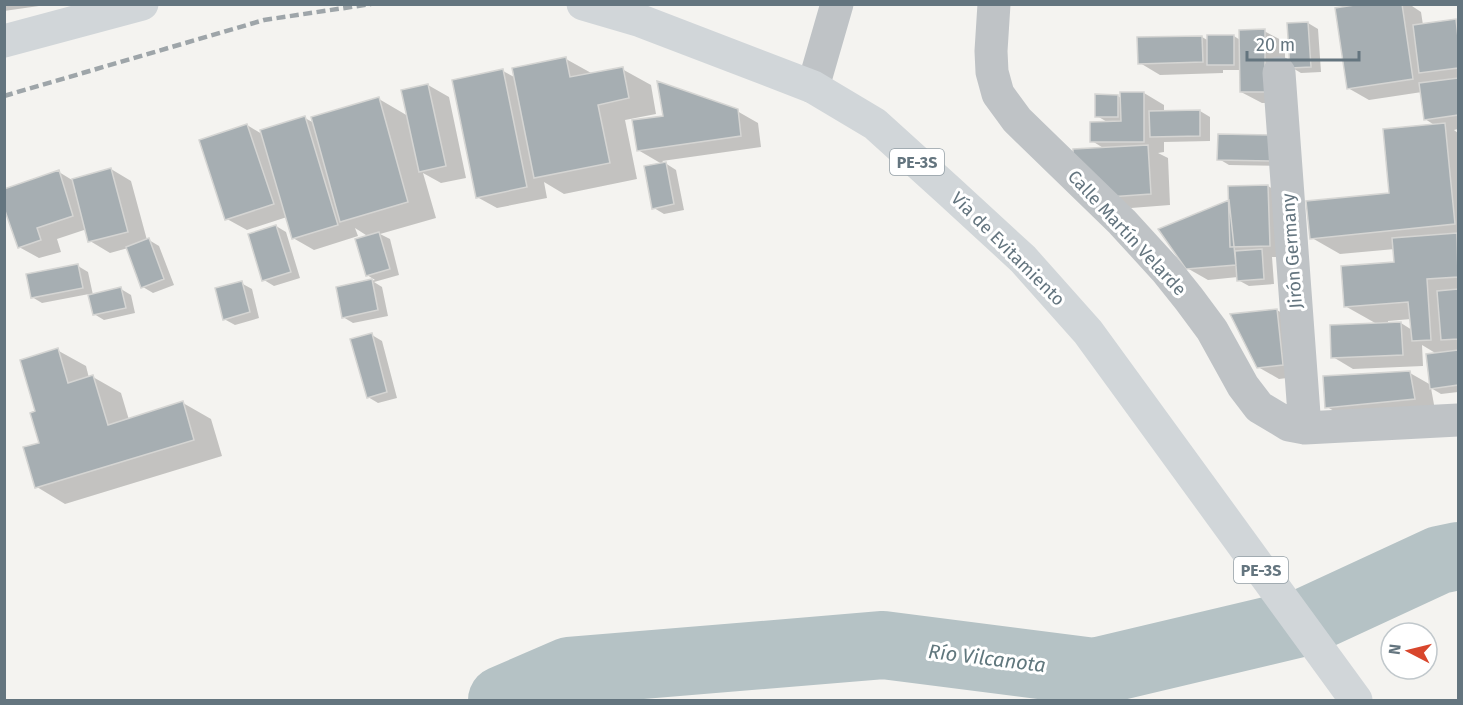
<svg xmlns="http://www.w3.org/2000/svg" width="1463" height="705" font-family="'Fira Sans',sans-serif">
<style>
.shadow{fill:#0003;fill-rule:evenodd}
.lines{fill:none;stroke-linecap:round;stroke-linejoin:round}
.river{stroke:#b5c2c5;stroke-width:68}
.building{fill:#a6aeb2;stroke:#d5d5d3;stroke-width:1.5}
.minor{stroke:#bfc3c6;stroke-width:33}
.highway{stroke:#d1d6d9;stroke-width:33}
.rail{stroke:#9ea5a9;stroke-width:4.5;stroke-dasharray:9 4.5;stroke-linecap:butt}
.labels{text-anchor:middle;stroke-width:6;stroke-linejoin:round;paint-order:stroke}
.shield{fill:#fff;stroke:#929ea5;stroke-width:1.5}
.shield-label{font-size:16px;font-weight:bold;fill:#64757f}
.street-label{font-size:18px;fill:#64757f;stroke:#fff}
.water-label{font-size:20px;font-style:italic;fill:#60777d;stroke:#fff}
</style>
<rect width="100%" height="100%" fill="#f4f3f0"/>
<path class="shadow" d="M4,4h49l-49,7z
M1371,4h38l12,8 2,13 33,-5 2,2v107l-4,1 4,3v259l-17,2 -10,-6 4,22 -88,8 -20,-11 83,-34 21,12 6,-31 -15,-9 1,21 -70,3 -20,-12 44,-33 -32,-18 51,-43 -1,-14 -55,5 -28,-16 79,-44 45,-68 -11,-7 -3,-27 -53,8 -21,-12zM1411,319l1,11 -11,-7 -13,1v-3z
M1308,23l10,6 3,43 -20,1 -10,-6z
M1264,31l21,11v61h-23l-21,-11v-22h-18v3l-63,2 -20,-12 62,-26 7,4 25,-5 6,4z
M566,59l27,15 29,-5 29,16 5,29 -31,6 12,59 -73,15 -20,-12 3,16 -50,10 -20,-11 26,-126 13,7z
M428,85l21,12 17,81 -25,5 -18,-10 13,45 -56,16 10,5 9,36 -25,7 8,5 6,29 -35,7 -10,-6 -5,-29 37,-8 -8,-5 2,-38 -14,-9 3,8 -44,14 -21,-12 -6,-21 -40,13 -20,-11 20,-94 15,9 43,-16 9,5 65,-24 29,17z
M1144,93l20,12v7l36,-1 10,6v24l-46,1v10l-6,1 10,5 2,47 -39,3 -21,-12 -5,-47 -13,-8 17,-18 -12,-7 21,-20 4,3z
M737,111l21,12 3,24 -99,14 14,9 8,40 -20,4 -10,-6 8,-44 -24,-14z
M1219,135l61,31 -51,-1 -10,-6z
M111,169l20,12 16,59h2l10,6 15,39 -21,8 -10,-6 -15,-39 -18,5 -20,-12 -3,-12 -30,10 4,13 -22,6 -20,-11 40,-75 13,8z
M1268,186l20,12 1,59h-17l2,27 -25,2 -11,-6v-3l-30,3 -21,-12z
M276,226l10,6 14,46 -26,8 -10,-6z
M78,266l10,6 5,23 28,-6 10,6 4,18 -31,7 -10,-6 -5,-20 -47,9 -10,-6z
M241,283l11,6 7,29 -24,7 -11,-6z
M1277,310l20,12 6,54 -24,3 -21,-12z
M372,335l10,6 15,57 -19,5 -10,-6z
M57,350l29,16 3,12 4,-1 28,16 8,27 54,-17 28,16 11,37 -157,48 -28,-17 4,-43 -4,-31z"/>
<g class="lines">
<path class="river" d="M502,700l67,-29 314,-26 211,27 211,-50 134,-62 19,-4"/>
</g>
<path class="building" d="M1361,4h41l11,75 -66,10 -12,-81z
M1456,19l2,19v30l-39,5 -6,-48z
M1308,22l3,45 -21,1 -3,-45z
M1265,29v63h-25l-1,-62z
M1207,35h27v30h-27z
M1202,36l1,26 -65,2 -1,-27z
M566,57l4,20 53,-10 6,31 -31,7 12,58 -76,15 -22,-110z
M503,69l24,118 -51,11 -24,-118z
M1458,78v37l-34,5 -5,-37z
M657,81l81,28 3,27 -104,15 -5,-31 31,-4z
M428,84l18,82 -27,6 -18,-82z
M1120,92h24v50h-54v-20l31,-1z
M1095,94l23,1v22h-23z
M379,97l29,105 -68,20 -29,-105z
M1200,110v26l-50,1 -1,-26z
M305,116l33,109 -46,14 -32,-109z
M1445,123l10,101 -145,15 -4,-38 83,-8 -6,-64z
M247,124l27,80 -49,16 -26,-80z
M1218,134l53,1 -1,26 -53,-1z
M1148,145l3,49 -42,3 -36,-40v-8z
M666,162l8,42 -22,5 -8,-43z
M111,168l17,64 -40,10 -16,-63z
M59,170l14,46 -36,12 4,12 -23,8 -14,-40v-19z
M1268,185l2,61 -40,1 -2,-61z
M1229,200l7,65 -50,4 -28,-40z
M276,225l15,47 -29,9 -14,-47z
M379,232l11,37 -24,7 -11,-37z
M1457,233l1,44 -31,2 4,61 -19,1 -4,-39 -64,5 -3,-41 53,-4 -2,-24z
M149,238l15,41 -23,9 -15,-41z
M1262,249l2,30 -27,2 -2,-30z
M78,264l5,24 -52,10 -5,-24z
M372,279l6,31 -36,8 -6,-31z
M242,281l8,31 -27,8 -8,-32z
M121,287l5,21 -33,7 -5,-20z
M1458,289v50l-17,1 -4,-49z
M1277,309l6,56 -26,3 -27,-54z
M1401,322l2,33 -72,3 -1,-33z
M372,333l15,59 -20,6 -17,-59z
M58,348l10,35 25,-8 15,50 75,-24 11,39 -159,48 -12,-41 16,-4 -9,-30 5,-2 -15,-51z
M1458,350v35l-28,4 -4,-35z
M1410,371l5,28 -90,9 -2,-32z"/>
<g class="lines">
<path class="minor" d="M994,4l-3,47 1,21 6,22 19,26 105,102 43,47 24,30 23,31 31,56 16,21 30,18 16,3 153,-8
M1279,73l26,355
M813,87l24,-83"/>
<path class="highway" d="M583,4l58,17 172,66 62,37 74,67 74,68 65,73 268,368
M4,41l138,-37"/>
<path class="rail" d="M4,96l260,-76 107,-16"/>
</g>
<g class="labels">
<g class="shield">
<rect x="890" y="149" width="54" height="26" rx="4.5"/>
<rect x="1234" y="557" width="54" height="26" rx="4.5"/>
</g>
<g class="shield-label">
<text x="917" y="168">PE-3S</text>
<text x="1261" y="576">PE-3S</text>
</g>
<g class="street-label">
<text transform="translate(1127 233) rotate(47)" y="6">Calle Martín Velarde</text>
<text transform="translate(1008 249) rotate(45)" y="6">Vía de Evitamiento</text>
<text transform="translate(1292 251) rotate(-94)" y="6">Jirón Germany</text>
</g>
<g class="water-label">
<text transform="translate(987 658) rotate(7)" y="7">Río Vilcanota</text>
</g>
</g>
<rect width="1463" height="705" fill="none" stroke="#64757f" stroke-width="12"/>
<g transform="translate(1409 651) rotate(277)"><circle r="28" fill="#ffffff" stroke="#c1c8cc" stroke-width="1.5"/>
<path d="M0-4.5L10 22L0 15L-10 22Z" fill="#d8462c"/>
<text y="-9" font-size="16" font-weight="bold" text-anchor="middle" fill="#64757f">N</text>
</g>
<path d="M1247 51v9h112v-9" fill="none" stroke="#64757f" stroke-width="3"/>
<text x="1256" y="51" font-size="18" fill="#64757f" stroke="#ffffff" stroke-width="4.5" paint-order="stroke">20 m</text>
</svg>
